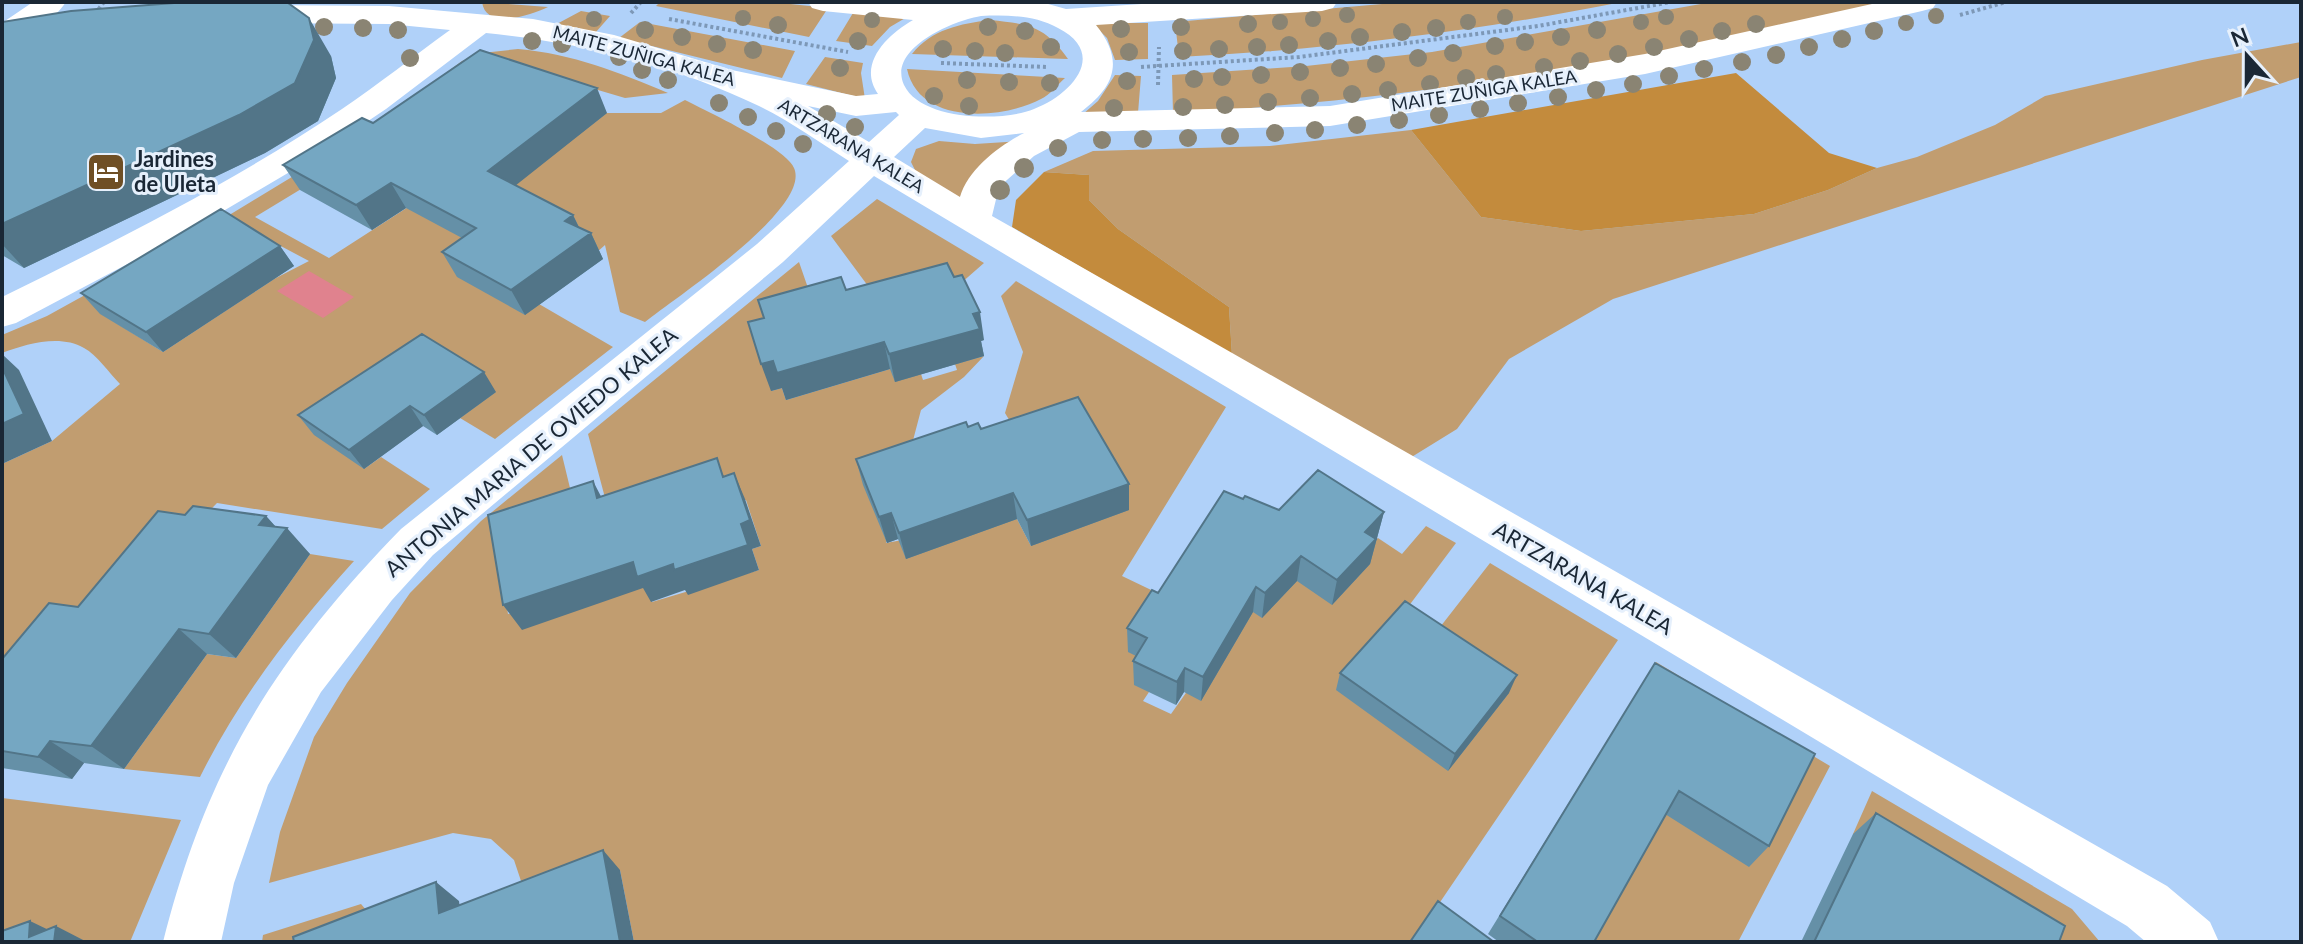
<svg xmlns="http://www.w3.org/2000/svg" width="2303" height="944" font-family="Lato,sans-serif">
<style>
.green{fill:#c19d70}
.forest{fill:#c38b3d}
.water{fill:#e0828e}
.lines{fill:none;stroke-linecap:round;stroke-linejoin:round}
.path{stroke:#7d98b7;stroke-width:4;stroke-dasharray:3 3;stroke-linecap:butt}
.street{fill:#fff;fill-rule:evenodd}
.tree{fill:#8a8473}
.wall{fill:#6590a7}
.shaded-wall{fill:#527588}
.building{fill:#75a7c2;stroke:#527588;stroke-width:2}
.labels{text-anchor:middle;stroke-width:6;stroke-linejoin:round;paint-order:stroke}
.far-street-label{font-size:18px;fill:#1a2735;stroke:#e6f0fc}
.poi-label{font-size:22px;font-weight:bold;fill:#1a2735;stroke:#e6f0fc;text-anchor:start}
.street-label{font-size:22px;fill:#1a2735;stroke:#e6f0fc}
</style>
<rect width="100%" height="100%" fill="#b0d1f9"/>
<path class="green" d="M482,2l66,5c-17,8 -62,24 -66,-5z
M660,2h112l56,6 -19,29 -153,-31z
M1405,2h217c-146,29 -294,48 -443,55l-4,-35z
M1712,2h180c-237,57 -476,98 -719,111l-1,-38 134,-9 126,-14z
M581,11l29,5 -14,16 -43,-6z
M853,13l54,4 -17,10 -18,19 -36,-5z
M990,20c39,4 55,6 78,39l-156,-5c20,-25 48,-30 78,-34z
M640,22l155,29 -13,27 -163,-40z
M1092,23h56v36l-33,1 -8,-22z
M2301,42v35l-688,222 -104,60 -52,70 -47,29 -178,-103 -3,-48 -111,-78 -29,-29v-25l-45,-3 49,-21 177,-5 141,-16 70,87 100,14 173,-17 74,-24 49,-22 40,-11 78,-32 50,-29 157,-36z
M518,49c55,5 100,23 150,44l-43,5 -115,-34 97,49h54l24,-13c23,12 101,48 109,68 18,40 -119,130 -149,154l-25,-10 -15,-67 -66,59 74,43 -118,92 -35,-21 35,-26 -61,-38 -70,115 17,-12 49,32 -48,40 -165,-26 -215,221v-260l50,-23 68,-57c-11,-11 -23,-29 -36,-36 -24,-14 -58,-4 -82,5v-18l45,-19 159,-88 -106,85 63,39 111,-73 35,-18 -83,-44 135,-82 16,8 -122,74 74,41 121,-78 -76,-53 88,-66 20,-8z
M825,57l38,6 -2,10 4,26 -59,-15z
M907,69l158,9c-8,7 -15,17 -24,21 -40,21 -122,26 -134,-30z
M1115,75l26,1 -3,37 -55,1 15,-13z
M939,141l36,3 46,-3 -51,41 -12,18 -40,-24 -7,-14 5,-13z
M877,199l107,64 -32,28 -67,18 -54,-73z
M799,262l18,52 -46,77 11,-3 4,12 104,-31 31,5 2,6 34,-10 -2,-6 29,-8 -20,21 -43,33 -35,133 131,-24 14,27 -8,-103 -18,-30 18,-61 -22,-56 15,-15 210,126 -104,169 48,23 -22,63 1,30 -6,9 28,13 92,-130 96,-27 19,-19 24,16 24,-28 30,17 -57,76 31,21 60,-77 128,77 -205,302h-779l-14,-72 -91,35 -15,-45 -23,-21 -38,-6 -184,50 11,-51 34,-95 33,-54 63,-90 71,-72 81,-66 15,62 -77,44 8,53 137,-35 7,23 107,-32 -7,-21 9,-3 -15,-46 -134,24 -24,-90z
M310,554l44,7c-59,65 -115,137 -154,216l-76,-8 83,-115 29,4z
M1656,662l174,104 -92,176h-149l51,-255z
M1872,791l200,118 28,33h-70l-177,-108z
M2,798l179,22 -51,122h-128z
M361,904l23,27 -28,11h-94l1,-7z"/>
<path class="forest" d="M1736,73l93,80 48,15 -49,22 -74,24 -173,17 -100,-14 -70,-87z
M1044,172l45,3v25l29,29 111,78 3,48 -220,-128 4,-27z"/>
<path class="water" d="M309,271l45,26 -31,21 -46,-27z"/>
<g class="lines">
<path class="path" d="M631,13l10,-11
M95,14l9,-12
M1960,15l46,-13
M669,19l179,33
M941,63l106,4
M1141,67l158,-10 239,-31 133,-24
M1158,85l1,-38"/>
<path class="street" d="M33,2h33c-14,20 -41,38 -64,43v-22z
M808,2h233l25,7 106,-7h165l-4,6 -11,3 -226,14c28,35 20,61 -15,87l249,-6 315,-52 236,-52h56l-4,6 -11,3 -277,63 -315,52 -251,6 -45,24 -35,31 -7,29 1175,670 43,36 9,20h-73l-19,-16 -1253,-750 -91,86 -350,293 -41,45 -71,92 -53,93 -34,98 -13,59h-58c45,-177 112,-283 238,-413l356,-285 92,-83c-30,-19 -59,-40 -90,-55 -84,-41 -181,-64 -273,-73l-100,76 -76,51 -124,73 -170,90 -14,4v-30c116,-57 233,-116 340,-188 37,-25 72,-53 108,-79l-61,-6 -146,-1 -11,-2 -4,-7 4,-7 11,-2 146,1 144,13 81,16 118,35 124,26 22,-2c-21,-30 9,-59 35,-74l-90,-9 -11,-3zM981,16c26,-1 54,-1 77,12 51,26 13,67 -24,81 -31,13 -113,12 -130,-24 -17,-37 51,-65 77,-69zM808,106l48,10 40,-4 3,3 -30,27zM925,128l56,10 43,-5c-25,13 -56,36 -64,64l-66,-40z"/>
</g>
<g class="tree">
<circle cx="1347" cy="15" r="8"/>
<circle cx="1936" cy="16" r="8"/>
<circle cx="1505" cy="17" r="8"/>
<circle cx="1666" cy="17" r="8"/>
<circle cx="743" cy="18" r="8"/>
<circle cx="594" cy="19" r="8"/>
<circle cx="1313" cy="19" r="8"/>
<circle cx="872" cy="20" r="8"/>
<circle cx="1280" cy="22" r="8"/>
<circle cx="1468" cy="22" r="8"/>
<circle cx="1641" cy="22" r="8"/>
<circle cx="1248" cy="24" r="9"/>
<circle cx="1756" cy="24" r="9"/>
<circle cx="1906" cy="23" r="8"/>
<circle cx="778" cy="25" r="9"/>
<circle cx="324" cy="27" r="9"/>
<circle cx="988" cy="27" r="9"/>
<circle cx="1181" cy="27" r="9"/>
<circle cx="363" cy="28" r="9"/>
<circle cx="1436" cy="28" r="9"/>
<circle cx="1121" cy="29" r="9"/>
<circle cx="398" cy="30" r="9"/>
<circle cx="645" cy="30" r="9"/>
<circle cx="1597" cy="30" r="9"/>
<circle cx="1025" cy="31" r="9"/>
<circle cx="1722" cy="31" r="9"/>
<circle cx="1874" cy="31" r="9"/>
<circle cx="1402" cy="32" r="9"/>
<circle cx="682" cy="37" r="9"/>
<circle cx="1360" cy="37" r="9"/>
<circle cx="1561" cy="37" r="9"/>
<circle cx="1689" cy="39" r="9"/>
<circle cx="1842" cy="39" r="9"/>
<circle cx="532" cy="41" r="9"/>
<circle cx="858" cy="41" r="9"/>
<circle cx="1328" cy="41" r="9"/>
<circle cx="1525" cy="42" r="9"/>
<circle cx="562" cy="44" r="9"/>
<circle cx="717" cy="44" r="9"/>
<circle cx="1289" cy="45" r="9"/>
<circle cx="1495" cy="46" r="9"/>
<circle cx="1051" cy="47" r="9"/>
<circle cx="1257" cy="47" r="9"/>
<circle cx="1654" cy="47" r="9"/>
<circle cx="1809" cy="47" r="9"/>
<circle cx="943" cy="49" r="9"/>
<circle cx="1219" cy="49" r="9"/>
<circle cx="753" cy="50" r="9"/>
<circle cx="975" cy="51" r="9"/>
<circle cx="1183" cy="51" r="9"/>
<circle cx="1129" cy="52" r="9"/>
<circle cx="1005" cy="53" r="9"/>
<circle cx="1453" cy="53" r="9"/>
<circle cx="1618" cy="54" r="9"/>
<circle cx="1776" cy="55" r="9"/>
<circle cx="619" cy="57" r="9"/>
<circle cx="410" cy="58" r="9"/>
<circle cx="1418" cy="58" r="9"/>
<circle cx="1580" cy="61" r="9"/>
<circle cx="1742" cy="62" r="9"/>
<circle cx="1376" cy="64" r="9"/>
<circle cx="1544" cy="67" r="9"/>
<circle cx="840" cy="68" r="9"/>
<circle cx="1340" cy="68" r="9"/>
<circle cx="1704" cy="69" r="9"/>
<circle cx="642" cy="70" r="9"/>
<circle cx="1300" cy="72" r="9"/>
<circle cx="1496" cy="74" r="9"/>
<circle cx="1261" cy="75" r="9"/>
<circle cx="1669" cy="76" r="9"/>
<circle cx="1222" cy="77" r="9"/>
<circle cx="1466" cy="78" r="9"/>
<circle cx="1194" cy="79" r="9"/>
<circle cx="668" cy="80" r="9"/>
<circle cx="967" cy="80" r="9"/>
<circle cx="1127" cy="81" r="9"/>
<circle cx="1009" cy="82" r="9"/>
<circle cx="1050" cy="83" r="9"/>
<circle cx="1430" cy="84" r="9"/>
<circle cx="1633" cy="84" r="9"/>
<circle cx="1388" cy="90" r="9"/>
<circle cx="1596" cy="90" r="9"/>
<circle cx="1352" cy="94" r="9"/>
<circle cx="934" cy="96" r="9"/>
<circle cx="1558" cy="97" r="9"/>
<circle cx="1310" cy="98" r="9"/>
<circle cx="1268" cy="102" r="9"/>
<circle cx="719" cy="103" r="9"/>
<circle cx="1518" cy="103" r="9"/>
<circle cx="1225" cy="105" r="9"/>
<circle cx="969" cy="106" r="9"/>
<circle cx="1183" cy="107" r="9"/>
<circle cx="1114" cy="108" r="9"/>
<circle cx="1480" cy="109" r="9"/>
<circle cx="827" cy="114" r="9"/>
<circle cx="1439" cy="115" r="9"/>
<circle cx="748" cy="117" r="9"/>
<circle cx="1399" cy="120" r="9"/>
<circle cx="1357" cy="125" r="9"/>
<circle cx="855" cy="127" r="9"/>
<circle cx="1315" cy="130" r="9"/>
<circle cx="776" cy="131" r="9"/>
<circle cx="1275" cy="133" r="9"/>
<circle cx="1230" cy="136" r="9"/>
<circle cx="1188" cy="138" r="9"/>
<circle cx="1143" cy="139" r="9"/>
<circle cx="1102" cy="140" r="9"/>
<circle cx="803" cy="144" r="9"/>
<circle cx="1058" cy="148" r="9"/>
<circle cx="1024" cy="168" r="10"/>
<circle cx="1000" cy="190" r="10"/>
</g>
<path class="wall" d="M2,22l329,34 5,22 -18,43 -53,32 -241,115 -22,-13z
M607,113l-92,72 58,30 6,12 12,6 12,26 -78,56 -68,-38 -15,-25 20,-14 -56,-30 -34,22 -72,-40 -17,-25 90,-42z
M280,246l14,20 -131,86 -63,-38 -19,-21z
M846,290l138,50 -3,1 3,15 -89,26 -5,-13 -104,31 -4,-12 -11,3 -7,-73z
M496,392l-59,43 -14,-9 -59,43 -50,-34 -16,-20z
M968,427l13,2 148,81 -98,36 -14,-27 -111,40 -8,-20 -11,4 -24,-58 -7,-26z
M1243,499l36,11 105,2 -14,52 -38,41 -35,-24 -35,37 -9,-6 -52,89 -17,-9 -8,13 -42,-20 -1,-24 3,-5 -8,-4 -1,-24z
M185,515l81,1 10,11 34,27 -74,104 -29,-4 -83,115 -40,-6 -12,16 -70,-11v-109l76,-52z
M1655,663l114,183 -20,21 -84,-53 -71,128h-95l-11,-8z
M1340,673l169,20 -61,78 -112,-81z
M1876,813l183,129h-258l52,-108z"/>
<path class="shaded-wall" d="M309,18l22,38 5,22 -18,43 -53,32 -241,115 -22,-24v-20z
M597,88l10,25 -106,84 -13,-26z
M391,183l15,25 -34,22 -16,-25z
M573,215l11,23 7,-5 12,26 -78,56 -14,-25 54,-69z
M280,246l14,20 -131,86 -17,-20z
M980,312l4,28 -3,1 3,15 -89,26 -6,-28 84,-40z
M884,342l6,27 -104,31 -4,-12 -11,3 -10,-27 12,-3z
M2,354l17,16 33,71 -50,23z
M484,372l12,20 -59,43 -13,-20z
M410,406l13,20 -59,43 -15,-19z
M734,473l11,26 16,47 -9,3 7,21 -71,25 -3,-5 -34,12 -8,-14 -121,42 -19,-25 238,-81z
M593,481l14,27 -10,-10z
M1129,484v26l-98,36 -4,-26z
M1013,493l4,26 -111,40 -7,-26z
M1384,512l-14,52 -38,41 5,-25 28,-48z
M891,513l7,26 -11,4 -8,-26z
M266,516l16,18 5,-6 23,26 -74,104 -27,-24 50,-109z
M1301,556l-4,25 -35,37 3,-25z
M1256,587l-3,25 -52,89 2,-24z
M179,629l28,25 -83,115 -33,-23z
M1185,668l-1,24 -8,13 1,-23z
M1517,675l-8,18 -61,78 7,-17z
M50,741l34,22 -12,16 -34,-22z
M603,850l17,20 14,72h-14z
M436,882l23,19 4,31 -24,-19z
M30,921l25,12 1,-7 31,16h-47l-11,-5z"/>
<path class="building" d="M187,2l101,1 21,15 5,22 -19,43 -56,32 -237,109v-202l69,-11z
M480,50l117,38 -109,83 85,44 -8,6 26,12 -80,57 -69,-38 34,-24 -85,-45 -35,22 -73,-40 79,-47 11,5z
M221,209l59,37 -134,86 -65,-39z
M947,263l7,14 8,-2 18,37 -7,2 7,15 -91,25 -5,-12 -107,31 -4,-12 -12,3 -13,-42 16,-4 -6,-18 83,-23 5,13z
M422,334l62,38 -60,43 -14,-9 -61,44 -51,-35z
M2,367l22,47 -22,10z
M1078,397l51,87 -102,36 -14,-27 -114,40 -8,-20 -12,4 -23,-58 110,-37 2,5 10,-4 3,6z
M717,458l6,19 11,-4 16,47 -9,4 7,21 -74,25 -1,-6 -36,13 -4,-15 -130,43 -15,-90 105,-34 4,17z
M1318,470l66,42 -19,20 11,7 -39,41 -36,-24 -36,37 -9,-6 -53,90 -18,-9 -8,14 -44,-21 14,-23 -20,-10 25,-38 6,3 66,-102 19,8 2,-3 34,14z
M193,506l73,10 -7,9 28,3 -78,106 -30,-5 -88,117 -41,-5 -12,16 -36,-6v-92l47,-56 29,4 80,-96 27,4z
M1405,601l112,74 -62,79 -115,-81z
M1655,663l160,91 -46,92 -90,-55 -85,151h-56l-38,-26z
M1876,813l189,113 -6,16h-245z
M603,850l17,92h-326l-1,-5 143,-55 3,31z
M1438,901l56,41h-84z
M30,921l-1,16 27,-11 -2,16h-52v-11z"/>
<defs>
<symbol id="hotel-square" viewBox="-11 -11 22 22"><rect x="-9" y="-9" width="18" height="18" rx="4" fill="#6f4f25" stroke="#e6f0fc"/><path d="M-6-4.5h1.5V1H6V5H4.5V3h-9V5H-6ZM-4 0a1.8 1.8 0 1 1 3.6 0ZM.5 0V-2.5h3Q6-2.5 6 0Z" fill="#fff"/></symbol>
</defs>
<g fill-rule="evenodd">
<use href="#hotel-square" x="84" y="150" width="44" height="44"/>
</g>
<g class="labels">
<g class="far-street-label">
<text transform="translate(644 56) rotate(15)" y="6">MAITE ZUÑIGA KALEA</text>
<text transform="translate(1484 91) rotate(-9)" y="6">MAITE ZUÑIGA KALEA</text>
<text transform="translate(851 146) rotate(31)" y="6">ARTZARANA KALEA</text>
</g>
<g class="poi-label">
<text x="134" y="167">Jardines<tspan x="134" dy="25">de Uleta</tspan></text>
</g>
<g class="street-label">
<text transform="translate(531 452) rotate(-40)" y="8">ANTONIA MARIA DE OVIEDO KALEA</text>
<text transform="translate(1583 578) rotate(30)" y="8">ARTZARANA KALEA</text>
</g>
</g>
<rect width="2303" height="944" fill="none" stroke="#1a2735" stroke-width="8"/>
<g transform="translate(2247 56) rotate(339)" stroke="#e6f0fc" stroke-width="6" paint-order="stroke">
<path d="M0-6L14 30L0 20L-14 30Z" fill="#1a2735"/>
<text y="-12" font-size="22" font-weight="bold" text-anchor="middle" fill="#1a2735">N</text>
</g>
</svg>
